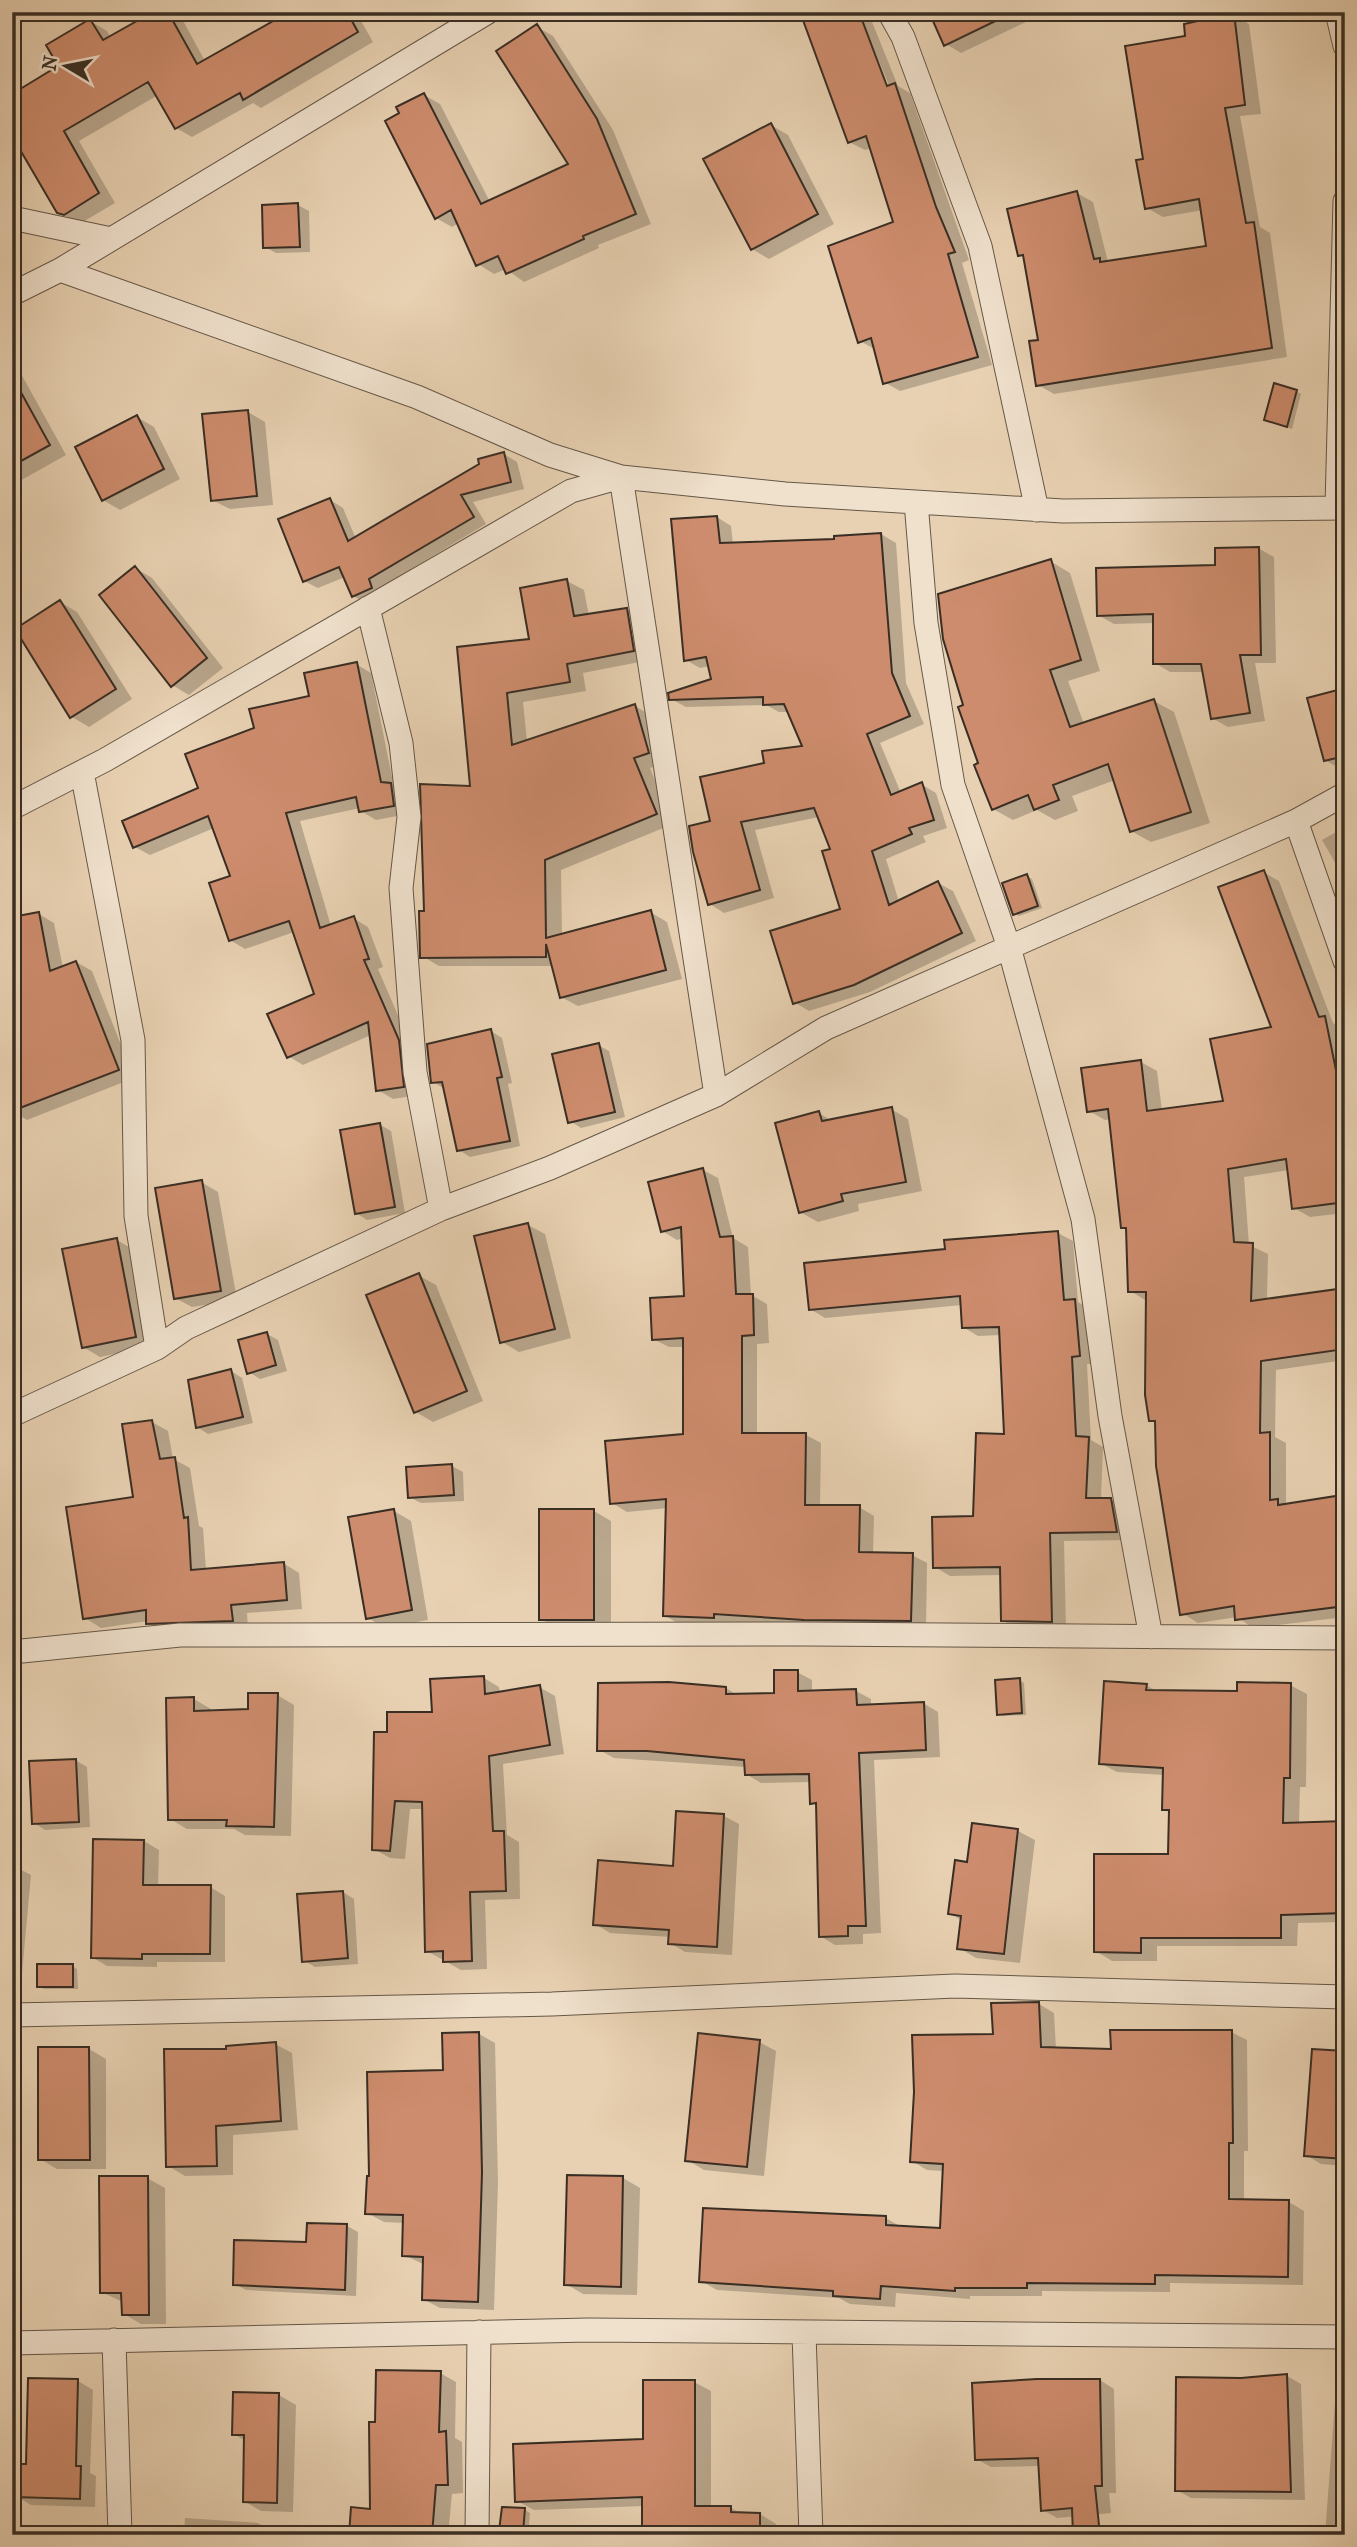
<svg xmlns="http://www.w3.org/2000/svg" width="1357" height="2547" font-family="'IM FELL French Canon',serif">
<style>
.shadow{fill:#0003}
.building{fill:#cd8c6d;stroke:#392e24;stroke-width:2}
.lines{fill:none;stroke-linecap:round;stroke-linejoin:round}
.street-casing{stroke:#655748;stroke-width:25}
.street{stroke:#f0e1cd;stroke-width:23}
</style>
<rect width="100%" height="100%" fill="#e8d1b2"/>
<filter id="stains"><feTurbulence type="fractalNoise" baseFrequency=".00286" numOctaves="4"/><feColorMatrix values="0 0 0 0 .2 0 0 0 0 .09 0 0 0 0 .02 0 0 0 .5 -.17"/></filter>
<radialGradient id="worn" r=".72"><stop offset=".6" stop-color="#630" stop-opacity="0"/><stop offset="1" stop-color="#630" stop-opacity=".3"/></radialGradient>
<path class="shadow" d="M156,12h17l8,5 24,44 75,-42 -4,-7h80l17,30 -112,66 -8,-5 -61,34 -16,-9 -18,-33 -79,46 36,62 -34,20 -5,-1 -17,-10 1,-145 30,-46 17,10 4,7z
M859,12h9l30,74 12,7 59,167 -7,3 30,102 -92,26 -16,-9 -8,-32 -16,-9 35,-117 -23,-76 -7,2 -16,-8 43,-49z
M930,12h117l-86,41 -15,-9z
M1233,15l16,9 12,90 -21,2 20,111 10,6 17,124 -233,37 -16,-9 2,-44 -14,-83 -6,-3 57,-62 16,9 15,60 100,-14 -5,-38 -40,7 -16,-9 -2,-48 42,-123z
M537,27l16,9 60,94 38,94 -53,21 1,3 -75,34 -18,-13 -12,5 -16,-10 -19,-41 -7,4 -16,-9 -12,-123 16,9 50,98 80,-37z
M771,125l17,10 46,89 -65,35 -17,-10z
M298,205l11,6 1,41 -34,1 -11,-6z
M12,368l8,4 46,83 -48,27 -6,-4z
M1296,391l5,3 -9,35 -26,-9z
M248,412l17,10 8,83 -43,4 -18,-9z
M137,417l17,10 26,52 -60,31 -17,-10z
M504,454l13,8 7,27 -51,13 13,22 -105,63 3,8 -18,8 -13,-7 -8,-19 -27,11 -14,-7 26,-81 13,8 13,31z
M717,517l14,9 2,18 103,-3 45,-7 15,9 10,140 18,41 -44,19 21,50 20,-9 15,9 11,35 -24,8 3,6 -40,17 13,43 39,-19 15,8 23,50 -106,51 -61,19 -15,-9 48,-92 -10,-60 -13,-33 -64,13 19,68 -50,15 -14,-9 2,-82 92,-75 -15,-35h-10l-13,-7 -80,2 -15,-8 42,-18 -3,-15 -10,2 -14,-8z
M1258,548l16,9 2,106h-21l10,58 -37,6 -16,-9 -7,-46h-35l-15,-9v-40l-41,1 -16,-9z
M1050,561l20,12 30,98 -32,10 16,43 70,-23 20,11 36,111 -59,19 -20,-11 -16,-51 -43,16 6,15 -23,9 -18,-10 -24,10 -20,-11 -28,-103z
M135,568l17,10 71,90 -34,27 -17,-10z
M567,581l17,9 5,26 38,-7 16,10 7,41 -67,13 3,18 -63,11 4,39 108,-35 17,10 13,47 -15,5 23,56 -112,46 1,65 88,-23 17,10 15,57 -104,27 -17,-9 -7,-31h-115l-17,-10 4,-43 46,-125 -13,-139 72,-8z
M60,602l17,10 55,87 -43,28 -17,-10 -55,-87z
M356,664l15,9 23,114 12,6 2,21 -32,6 -15,-9 -1,-3 -60,13 31,105 22,-8 15,9 15,40 -5,2 35,81 5,45 -25,4 -15,-9 -7,-55 -68,30 -15,-9 29,-61 -23,-63 -49,17 -15,-9 2,-63 -18,-49 -64,27 -15,-8 65,-58 56,-60 55,-32z
M1345,690v75l-8,2 -12,-7z
M1345,827v53l-23,-40z
M1263,872l16,9 54,142 8,4 4,20v166l-35,4 -16,-9 -5,-38 -45,7 5,68 19,9 -1,47 78,-11v70l-69,10 -1,67 11,6v63l49,-9 10,6v114l-92,11 -16,-11 -39,6 -16,-10 -25,-189 -7,-4 -3,-119 -17,-10 -2,-60 -6,-4 -11,-108 -6,1 -16,-9 52,-49 16,9 5,40 63,-8 49,-75z
M1027,876l5,3 10,29 -23,8 -5,-3z
M39,914l15,9 9,45 13,-6 16,9 42,107 -107,42 -15,-9v-192z
M491,1031l11,7 10,45 -4,1 12,62 -50,11 -11,-7 -14,-61 -12,-7z
M598,1045l11,6 16,66 -44,11 -11,-7z
M891,1109l17,10 14,72 -64,13 1,7 -41,11 -18,-10 19,-99 13,8z
M379,1124l12,7 14,82 -38,7 -11,-7z
M703,1170l15,8 15,60 15,9 3,48 16,9 2,39 -12,1v90l49,1 15,8 -1,64h39l15,9 -1,38 39,1 15,8 -1,65h-105l-92,-6v3l-50,-1 -15,-9 4,-107 -41,4 -15,-9 73,-68 -1,-88h-15l-16,-8 33,-41 -3,-60 -6,2 -15,-9z
M201,1182l17,10 19,108 -45,7 -17,-9z
M12,1203l7,16 -7,3z
M528,1225l17,9 26,104 -52,14 -17,-10z
M1058,1233l15,8 5,61 12,7 5,55h-8l4,76 12,7 -2,52h9l16,9 6,32 -68,1 2,89 -48,-1 -16,-9 -1,-45 -51,1 -15,-9 40,-49 31,-82 -5,-101 -23,1 -15,-9 -1,-22 -137,13 -15,-9 137,-58z
M117,1240l17,10 18,96 -52,11 -17,-10z
M418,1275l18,10 47,116 -50,21 -17,-10z
M267,1334l11,6 9,31 -27,8 -11,-7z
M231,1371l11,7 11,45 -45,11 -11,-7z
M152,1422l16,9 5,28 17,9 9,58 4,2 3,42 77,-7 16,10 3,36 -55,4 1,16 -84,4 -16,-12 -47,7 -16,-10 50,-120z
M452,1466l11,6 1,29 -43,2 -12,-6z
M394,1511l17,10 17,99 -43,8 -17,-10z
M594,1511l17,10v108h-53l-17,-10z
M797,1672l15,8v12l44,-1 15,8v7l52,-3 15,9 2,45 -66,3 7,173 -18,1v10l-28,1 -15,-9 -2,-130 -6,-3 -1,-21 -50,1 -15,-9v-7l-132,-9 -15,-8 127,-62 11,7 39,-1z
M484,1678l15,9 1,7 39,-7 16,9 9,58 -61,10 4,71 12,7 1,57 -35,1 2,69 -26,1 -34,-19 -3,-142h-14l-5,50 -15,-1 -16,-9 15,-115 44,-20z
M1019,1680l5,3 2,32 -23,1 -5,-2z
M1146,1685l12,7 80,1 52,-8 17,9 -1,93h-6l-1,37 46,-1v99l-47,1 -1,23h-140v15h-45l-16,-10 74,-95v-43l-6,-4v-34l-47,-3 -17,-9z
M277,1695l17,10 -3,131 -46,-1 -11,-6h-47l-17,-10 24,-120 17,10v3l39,-1z
M12,1698l8,4 -1,24h-7z
M75,1760l12,7 3,60 -45,3 -11,-7z
M724,1816l15,8 -7,131 -47,-3 -15,-9v-6l-60,-4 -15,-9 79,-57z
M1018,1831l17,9 -15,123 -44,-5 -17,-10 3,-27 -12,-8 19,-49z
M144,1841l15,9 -1,37h52l15,9v66h-68v5l-50,-1 -15,-9z
M12,1865l19,10 -9,98 -10,-1z
M343,1892l11,7 4,65 -43,3 -12,-7z
M72,1966l5,3 1,20h-34l-5,-3z
M1039,2004l15,9 2,36 56,1 119,-18 16,8 1,111h-4v50l45,1 15,9 -1,74 -133,-2v9l-128,-1v5h-72v3l-74,-6 -1,14 -45,-3 -11,-6 -122,-8 -16,-9 185,-63 15,9 40,3 3,-59 -17,-1 -15,-9 82,-126z
M479,2034l16,9 3,140 -4,127 -54,-2 -17,-9 2,-34 -21,-10 1,-32 -21,-1 -17,-9 78,-141z
M759,2042l17,9 -12,125 -60,-6 -17,-10z
M275,2044l17,9 6,77 -65,5v40l-48,1 -17,-10 60,-115z
M89,2049l17,10v110h-49l-17,-10z
M1345,2053v113l-24,-2 -15,-9z
M147,2178l18,10 1,136h-25l-17,-10 -1,-12 -22,-10z
M623,2178l17,10 -3,107 -54,-1 -17,-10z
M347,2226l11,6 -2,64 -110,-6 -11,-6z
M1338,2362l7,1v172h-20z
M440,2373l16,9 -1,56 7,4 1,51 -11,1 -4,41h-96l20,-24 5,-87z
M1287,2376l14,8 4,116 -114,-2 -14,-8z
M1100,2380l14,9 2,104h-7l2,20 -54,5 -14,-8 -3,-44 -49,1 -15,-8z
M78,2381l15,9 -3,83 6,3 -1,31 -64,-2 -15,-9 11,-30z
M694,2382l17,9v117h20l11,6h18l16,10v11h-132v-29l-110,4 -17,-9 127,-60z
M279,2395l17,10 -3,107 -32,-1 -17,-10 2,-60 -13,-7z
M525,2510l5,3 -2,22 -27,-5z
M185,2518l73,5 17,12h-91z
M1292,2525l17,10h-128z"/>
<path class="building" d="M153,12h15l29,52 92,-52h58l11,20 -115,68 -3,-7 -65,36 -27,-47 -84,49 35,62 -35,22 -7,-2 -45,-77v-42l46,-28 -12,-21 44,-26 13,21z
M800,12h59l28,74 8,-3 41,124 19,45 -7,2 30,103 -95,27 -12,-46 -13,5 -30,-97 65,-24 -27,-86 -18,7z
M929,12h85l-70,34z
M1234,13l11,92 -20,3 21,115 8,-1 18,126 -236,38 -7,-45 9,-1 -15,-85 -5,1 -11,-47 70,-18 17,68 6,-1v4l106,-16 -7,-47 -54,10 -9,-49 7,-1 -18,-113 60,-10 -1,-12z
M537,24l60,95 39,95 -53,22 1,3 -78,35 -8,-18 -22,10 -25,-56 -16,9 -50,-98 14,-8 -3,-6 28,-14 57,111 87,-40 -72,-113z
M771,123l47,91 -67,36 -48,-91z
M298,203l2,44 -37,1 -1,-43z
M12,376l38,69 -38,21z
M1274,383l23,7 -10,37 -23,-7z
M248,410l9,86 -46,5 -9,-87z
M137,415l27,54 -62,32 -27,-54z
M504,452l7,30 -50,13 13,22 -105,62 3,9 -20,9 -13,-30 -36,15 -25,-63 52,-21 18,43 131,-77 -1,-5z
M717,516l3,27 114,-4v-3l47,-3 11,140 18,43 -43,18 24,61 31,-13 12,38 -25,8 3,6 -40,17 17,54 49,-24 24,52 -108,52 -61,19 -23,-73 70,-22 -18,-58 8,-2 -16,-41 -73,14 19,68 -52,15 -15,-53 -4,-26 21,-5 -10,-44 64,-14 -2,-12 40,-5 -18,-42 -21,1v-8l-94,3 -1,-7 43,-14 -5,-22 -22,4 -13,-142z
M1259,547l2,108h-21l10,58 -39,6 -10,-55h-48v-50l-56,2 -1,-48 119,-3v-17z
M1051,559l30,101 -31,10 20,57 84,-28 37,113 -61,20 -22,-68 -55,21 6,15 -25,10 -6,-15 -36,15 -18,-45 4,-2 -20,-56 5,-2 -20,-66 -5,-45z
M135,566l72,92 -36,29 -72,-92z
M567,579l7,37 53,-8 7,43 -67,13 3,18 -63,11 5,52 123,-41 14,49 -15,5 23,56 -112,46 1,78 105,-28 15,60 -106,28 -14,-54v13l-126,1 -1,-47h5l-4,-127 50,2 -13,-139 72,-8 -9,-51z
M60,600l56,89 -46,29 -55,-89z
M357,662l24,120 10,1 3,23 -35,6 -3,-15 -70,16 34,115 34,-12 15,43 -5,1 35,80 5,47 -28,4 -8,-69 -81,36 -20,-44 47,-20 -25,-73 -60,20 -20,-58 21,-7 -22,-60 -75,32 -11,-27 76,-33 -13,-34 69,-26 -5,-19 60,-13 -5,-23z
M1345,688v68l-21,5 -17,-63z
M1264,870l55,147 6,-1 17,84 3,-1v103l-53,7 -6,-50 -58,10 6,73 19,1 -2,58 94,-13v61l-84,12 -1,72 10,-1v68l8,-1v6l58,-9 9,55v55l-110,14 -1,-14 -54,9 -24,-149 -1,-45h-6l-4,-26 1,-103h-18l-2,-64h-5l-13,-119 -21,3 -6,-44 60,-8 6,51 76,-10 -13,-62 61,-12 -53,-140z
M1027,874l11,32 -25,9 -11,-32z
M39,912l11,59 26,-10 43,109 -107,41v-194z
M491,1029l11,48 -5,1 13,63 -53,10 -15,-69 -11,1 -4,-39z
M599,1043l16,69 -47,11 -16,-69z
M892,1107l14,75 -65,12 2,7 -44,12 -24,-90 44,-12 3,10z
M380,1123l15,84 -40,7 -15,-84z
M703,1168l17,69 13,-1 3,58h17l1,41 -12,1v97h64l-1,72h55l-1,47 54,1 -2,68 -107,-1 -90,-6v4l-51,-2 3,-117 -56,5 -5,-63 78,-7v-96l-31,2 -2,-42 34,-2 -3,-69 -20,5 -13,-50z
M202,1180l19,111 -47,8 -19,-111z
M528,1223l27,106 -55,14 -26,-107z
M1058,1231l6,69 11,-1 5,57 -8,1 4,79 13,1 -3,61h25l6,34 -67,1 2,89 -51,-1 -1,-54 -67,1 -1,-51 41,-1 3,-83 28,1 -5,-107 -37,1 -2,-32 -151,14 -5,-47 141,-14 -1,-9z
M117,1238l19,99 -54,11 -20,-99z
M419,1273l48,118 -53,22 -48,-118z
M267,1332l9,33 -29,9 -9,-34z
M231,1369l12,48 -47,11 -8,-48z
M152,1420l8,39 15,-2 9,61 4,-1 3,53 93,-8 3,38 -56,5 2,16 -87,3v-14l-63,9 -17,-112 67,-10 -11,-73z
M452,1464l2,31 -46,3 -2,-31z
M394,1509l18,101 -46,9 -18,-102z
M539,1509h55v111h-55z
M774,1670h24v21l58,-2 1,16 67,-3 2,48 -67,3 7,173h-18v10l-29,1 -3,-134 -6,1 -1,-30 -64,1 -1,-15 -97,-9h-50l1,-68 71,-1 57,5v7l48,-1z
M484,1676l1,18 55,-9 10,60 -61,11 4,75h11l2,60 -36,1 2,69 -29,1v-11l-18,1 -3,-150 -27,-1 -5,50 -18,-1 2,-118h13v-20h45l-2,-33z
M1020,1678l2,35 -25,2 -2,-35z
M1104,1681l43,3 -1,6 91,1v-9l54,1 -1,95h-6l-1,45 62,-2v92l-64,2v23h-140v15l-47,-1v-98h74l1,-44h-7l1,-42 -64,-4z
M248,1693h30l-4,134 -48,-1 1,-6h-59l-2,-122 28,-1v14l54,-2z
M76,1759l3,63 -47,2 -3,-63z
M676,1811l48,3 -7,133 -49,-3 1,-14 -76,-5 5,-65 75,6z
M972,1823l46,6 -14,125 -47,-5 4,-33 -13,-2 7,-54 12,2z
M93,1839l51,1 -1,45h68l-1,69h-68v5l-51,-1z
M343,1891l5,67 -46,4 -5,-68z
M37,1964h36v23h-36z
M1039,2002l2,45 70,2 -1,-19h122l1,113h-4v56l60,1 -1,77 -133,-2v9l-128,-1v5h-72v3l-74,-5 -1,13 -47,-3v-5l-134,-9 4,-74 183,8v9l54,3 3,-64 -33,-2 4,-70 -2,-57 81,-1 -2,-31z
M479,2032l3,141 -4,129 -56,-2 1,-43 -21,-1 1,-41 -38,-1 2,-38h2l-2,-104 76,-2 -1,-37z
M698,2033l62,7 -13,127 -62,-6z
M276,2042l5,79 -65,5 1,40 -51,1 -2,-118h62v-3z
M38,2047h51l1,113h-52z
M1312,2049l33,2v108l-41,-3z
M567,2175l56,1 -2,111 -57,-2z
M99,2176h49l1,139h-27l-1,-22h-21z
M307,2223l40,1 -2,66 -112,-5 1,-45 72,2z
M376,2370l65,1 -2,61 7,-1 2,54h-12l-4,50h-83l2,-28 19,2 -1,-87h6z
M1287,2374l4,118 -116,-1 1,-114 65,1z
M28,2378l50,1 -2,87h5l-1,33 -66,-2 1,-33h11z
M1037,2379h63l2,107h-7l5,49h-27l-1,-27 -31,3 -3,-53 -63,2 -3,-77z
M643,2380h52v126h36v6l29,1v22h-118v-38l-127,5 -2,-58 130,-5z
M233,2392l46,1 -2,110 -34,-1 1,-67h-12z
M502,2507l23,1 -2,25 -24,-2z"/>
<g class="lines">
<defs>
<path id="street" d="M889,12l14,25 77,209 57,264
M1337,12l8,34
M12,218l99,21
M60,270l357,127 133,58 71,22 164,17 278,17 282,-3
M12,294l48,-24 428,-258
M916,502l10,121 27,162 56,162 74,272 27,197 41,221
M1337,506l8,-305
M368,608l33,135 8,74 -8,71 14,184 26,137
M82,772l51,268 3,176 21,132
M12,808l93,-48 466,-269 50,-14 95,618
M1296,821l49,140
M12,1415l145,-67 29,-20 255,-119 109,-41 166,-73 110,-67 470,-207 49,-27
M12,1652l168,-17 627,-1 538,4
M12,2015l540,-11 403,-18 390,11
M804,2334l7,201
M114,2340l6,195
M12,2343l577,-13 756,7
M477,2535l2,-203"/>
</defs>
<use href="#street" class="street-casing"/>
<use href="#street" class="street"/>
</g>
<rect width="1357" height="2547" fill="none" stroke="#e8d1b2" stroke-width="42"/>
<rect x="14" y="14" width="1329" height="2519" fill="none" stroke="#392e24" stroke-width="3.5"/>
<rect x="21" y="21" width="1315" height="2505" fill="none" stroke="#392e24" stroke-width="2"/>
<g transform="translate(66 66) rotate(280)" stroke="#f0e1cd" stroke-width="5" paint-order="stroke">
<path d="M0-5L12 26L0 18L-12 26Z" fill="#392e24"/>
<text y="-10" font-size="19" font-weight="bold" text-anchor="middle" fill="#392e24">N</text>
</g>
<rect width="100%" height="100%" filter="url(#stains)"/>
<rect width="100%" height="100%" fill="url(#worn)"/>
</svg>
